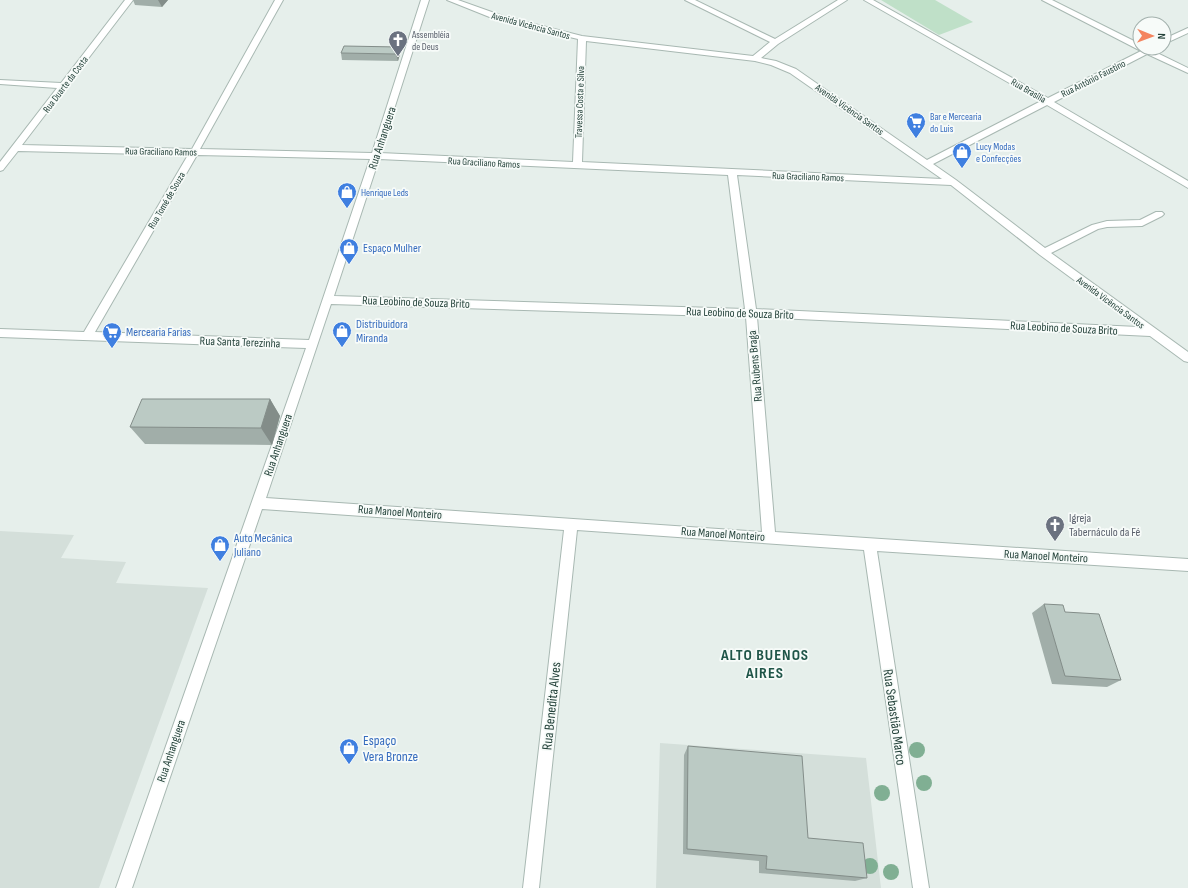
<svg xmlns="http://www.w3.org/2000/svg" width="1188" height="888" font-family="'Sofia Sans Condensed',sans-serif">
<style>
.built{fill:#d4dfda}
.green{fill:#bfe0c8}
.lines{fill:none;stroke-linecap:round;stroke-linejoin:round}
.minor-casing{stroke:#a8b8b2;stroke-width:2}
.minor{fill:#fff;fill-rule:evenodd}
.tree{fill:#80af93}
.wall{fill:#a1aea9}
.shaded-wall{fill:#838d89}
.building{fill:#bbcac4;stroke:#838d89}
.labels{text-anchor:middle;stroke-width:3.5;stroke-linejoin:round;paint-order:stroke}
.far-street-label{font-size:10px;fill:#24423a;stroke:#f7fbf9}
.far-worship-label{font-size:10px;fill:#5b616d;stroke:#f7fbf9;text-anchor:start}
.far-shop-label{font-size:10px;fill:#366cbe;stroke:#f7fbf9;text-anchor:start}
.street-label{font-size:12px;fill:#24423a;stroke:#f7fbf9}
.shop-label{font-size:12px;fill:#366cbe;stroke:#f7fbf9;text-anchor:start}
.worship-label{font-size:12px;fill:#5b616d;stroke:#f7fbf9;text-anchor:start}
.near-street-label{font-size:14px;fill:#24423a;stroke:#f7fbf9}
.near-shop-label{font-size:14px;fill:#366cbe;stroke:#f7fbf9;text-anchor:start}
.district-label{font-size:16px;font-weight:bold;letter-spacing:1px;fill:#1f5548;stroke:#f7fbf9}
</style>
<rect width="100%" height="100%" fill="#e6efeb"/>
<path class="built" d="M0,531l74,4 -13,23 65,4 -10,21 92,5 -109,300h-99z
M660,743l206,15 15,130h-225z"/>
<path class="green" d="M881,0h54l38,22 -34,13z"/>
<g class="lines">
<defs>
<path id="minor" d="M125,0h8l-111,145 170,4 83,-149h8l-83,149 172,4 49,-153h8l-49,153 193,9 5,-123 -81,-19 -50,-20h11l45,16 79,20 171,20 17,-14 -85,-42h10l80,39 63,-39h9l-69,44 -17,14 15,3 20,8 131,91 114,-59 -177,-101h9l175,98 93,-47 -99,-51h10l88,44v4h16l-3,3 35,17v5l-41,-19 -93,48 134,79v7l-141,-83 -114,59 23,16 89,68 47,-23 15,-4 33,-1 16,-8h6l2,2 -2,2 -20,10 -35,1 -9,2 -47,24 137,99v10l-4,-1 -34,-25 -393,-19 18,215 413,27v12l-311,-20 52,337h-16l-49,-338 -287,-20 -38,358h-16l41,-358 -302,-21 -130,379h-16l190,-540 -306,-11v-8l84,3 104,-177 -170,-4 -15,19 -3,1v-9l57,-74 -57,-4v-4l61,3zM586,41l169,20 16,4 19,8 152,106 -360,-17zM197,155l173,4 -61,181 -214,-8zM379,159l349,16 17,134 -411,-13zM737,175l214,10 89,70 98,72 -382,-18zM331,304l415,13 16,215 -496,-34z
M1188,28v5l-24,11v-5z"/>
</defs>
<use href="#minor" class="minor-casing"/>
<use href="#minor" class="minor"/>
</g>
<g class="tree">
<circle cx="917" cy="750" r="8"/>
<circle cx="924" cy="783" r="8"/>
<circle cx="882" cy="793" r="8"/>
<circle cx="870" cy="866" r="8"/>
<circle cx="891" cy="872" r="8"/>
</g>
<path class="wall" d="M133,0h35l-6,7 -27,-2z
M341,53l59,1 -2,7 -56,-1z
M270,399l10,17 -8,29 -127,-1 -15,-17z
M1044,604l21,8 56,68 -14,7 -55,-3 -20,-71z
M688,746l120,92 59,40 -12,3 -96,-8v-12l-76,-7 1,-99z"/>
<path class="shaded-wall" d="M158,0h10l-6,7z
M399,47l1,7 -2,7 -2,-7z
M270,399l10,17 -8,29 -11,-17z"/>
<path class="building" d="M344,46l55,1 -3,7 -55,-1z
M142,399h128l-9,29 -131,-1z
M1044,604l19,1 2,7 34,2 22,66 -56,-4z
M688,746l114,10 6,82 55,5 4,35 -101,-9 1,-13 -80,-7z"/>
<defs>
<symbol id="church-pin" viewBox="-11 -11 22 30"><path d="M0 17L-7.5 6A9.5 9.5 0 1 1 7.5 6Z" fill="#6b7280" stroke="#f7fbf9"/><path d="M-1.2-6h2.4v3.5h3.3v2.4h-3.3V6h-2.4V-.1h-3.3v-2.4h3.3Z" fill="#fff"/></symbol>
<symbol id="supermarket-pin" viewBox="-11 -11 22 30"><path d="M0 17L-7.5 6A9.5 9.5 0 1 1 7.5 6Z" fill="#3f7fe0" stroke="#f7fbf9"/><path d="M-6-5.5h2.5l.6 2H6L4.5 2H-2.5L-4.4-4H-6ZM-1.5 3.2a1.3 1.3 0 1 0 .1 0ZM3 3.2a1.3 1.3 0 1 0 .1 0Z" fill="#fff"/></symbol>
<symbol id="shop-pin" viewBox="-11 -11 22 30"><path d="M0 17L-7.5 6A9.5 9.5 0 1 1 7.5 6Z" fill="#3f7fe0" stroke="#f7fbf9"/><path d="M-5-2.5h2.3a2.7 3.5 0 0 1 5.4 0H5L5.5 6h-11ZM-1.5-2.5h3a1.5 2.3 0 0 0-3 0Z" fill="#fff"/></symbol>
</defs>
<g fill-rule="evenodd">
<use href="#church-pin" x="387" y="29" width="22" height="30"/>
<use href="#supermarket-pin" x="905" y="111" width="22" height="30"/>
<use href="#shop-pin" x="951" y="141" width="22" height="30"/>
<use href="#shop-pin" x="336" y="181" width="22" height="30"/>
<use href="#shop-pin" x="338" y="237" width="22" height="30"/>
<use href="#shop-pin" x="331" y="320" width="22" height="30"/>
<use href="#supermarket-pin" x="101" y="321" width="22" height="30"/>
<use href="#church-pin" x="1044" y="514" width="22" height="30"/>
<use href="#shop-pin" x="209" y="534" width="22" height="30"/>
<use href="#shop-pin" x="338" y="737" width="22" height="30"/>
</g>
<g class="labels">
<g class="far-street-label">
<text transform="translate(531 25) rotate(15)" y="4">Avenida Vicência Santos</text>
<text transform="translate(1093 78) rotate(-27)" y="4">Rua Antônio Faustino</text>
<text transform="translate(65 84) rotate(-53)" y="4">Rua Duarte da Costa</text>
<text transform="translate(1029 90) rotate(30)" y="4">Rua Brasília</text>
<text transform="translate(579 102) rotate(-88)" y="4">Travessa Costa e Silva</text>
<text transform="translate(850 109) rotate(35)" y="4">Avenida Vicência Santos</text>
<text transform="translate(161 151) rotate(1)" y="4">Rua Graciliano Ramos</text>
<text transform="translate(484 162) rotate(3)" y="4">Rua Graciliano Ramos</text>
<text transform="translate(808 176) rotate(2)" y="4">Rua Graciliano Ramos</text>
<text transform="translate(166 200) rotate(-60)" y="4">Rua Tomé de Souza</text>
<text transform="translate(1111 302) rotate(36)" y="4">Avenida Vicência Santos</text>
</g>
<g class="far-worship-label">
<text x="412" y="38">Assembléia<tspan x="412" dy="12">de Deus</tspan></text>
</g>
<g class="far-shop-label">
<text x="930" y="120">Bar e Mercearia<tspan x="930" dy="12">do Luis</tspan></text>
<text x="976" y="150">Lucy Modas<tspan x="976" dy="12">e Confecções</tspan></text>
<text x="361" y="196">Henrique Leds</text>
</g>
<g class="street-label">
<text transform="translate(382 138) rotate(-72)" y="4">Rua Anhanguera</text>
<text transform="translate(416 302) rotate(2)" y="4">Rua Leobino de Souza Brito</text>
<text transform="translate(740 313) rotate(2)" y="4">Rua Leobino de Souza Brito</text>
<text transform="translate(1064 328) rotate(3)" y="4">Rua Leobino de Souza Brito</text>
<text transform="translate(240 342) rotate(2)" y="4">Rua Santa Terezinha</text>
<text transform="translate(755 366) rotate(-95)" y="4">Rua Rubens Braga</text>
<text transform="translate(278 445) rotate(-71)" y="4">Rua Anhanguera</text>
<text transform="translate(400 512) rotate(4)" y="4">Rua Manoel Monteiro</text>
<text transform="translate(723 534) rotate(4)" y="4">Rua Manoel Monteiro</text>
<text transform="translate(1046 556) rotate(3)" y="4">Rua Manoel Monteiro</text>
<text transform="translate(171 751) rotate(-71)" y="4">Rua Anhanguera</text>
</g>
<g class="shop-label">
<text x="363" y="252">Espaço Mulher</text>
<text x="356" y="328">Distribuidora<tspan x="356" dy="14">Miranda</tspan></text>
<text x="126" y="336">Mercearia Farias</text>
<text x="234" y="542">Auto Mecânica<tspan x="234" dy="14">Juliano</tspan></text>
</g>
<g class="worship-label">
<text x="1069" y="522">Igreja<tspan x="1069" dy="14">Tabernáculo da Fé</tspan></text>
</g>
<g class="near-street-label">
<text transform="translate(551 706) rotate(-84)" y="5">Rua Benedita Alves</text>
<text transform="translate(895 717) rotate(82)" y="5">Rua Sebastião Marco</text>
</g>
<g class="near-shop-label">
<text x="363" y="745">Espaço<tspan x="363" dy="16">Vera Bronze</tspan></text>
</g>
<g class="district-label">
<text x="765" y="660">ALTO BUENOS<tspan x="765" dy="18">AIRES</tspan></text>
</g>
</g>
<g transform="translate(1152 36) rotate(91)"><circle r="19" fill="#f7fbf9" stroke="#a3b1ad"/>
<path d="M0-3L7 15L0 10L-7 15Z" fill="#f4845f"/>
<text y="-6" font-size="11" font-weight="bold" text-anchor="middle" fill="#24423a">N</text>
</g>
</svg>
